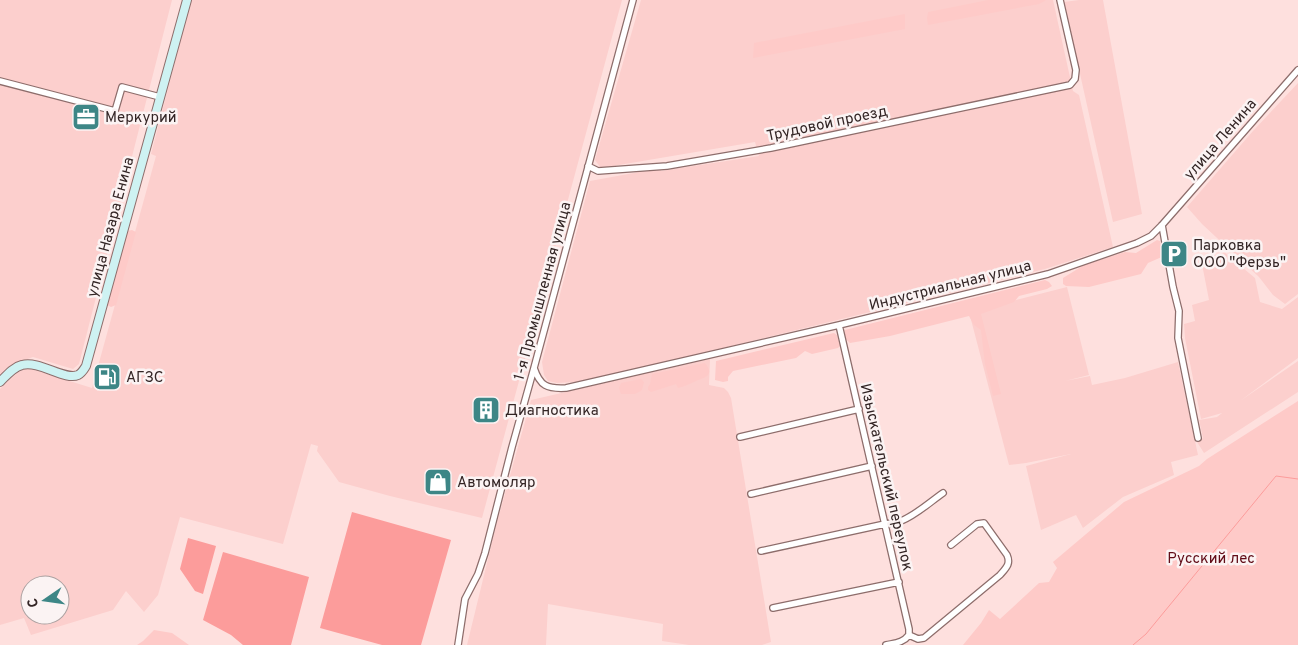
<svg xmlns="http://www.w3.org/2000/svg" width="1298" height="645" font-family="Overpass,sans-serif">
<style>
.built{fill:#fccfcd;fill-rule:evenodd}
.green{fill:#fecac8}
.water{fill:#fc9c9b}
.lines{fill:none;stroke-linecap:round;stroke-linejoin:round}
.stream{stroke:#fc9c9b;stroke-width:1}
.street-casing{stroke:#8d6d6b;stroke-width:8}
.secondary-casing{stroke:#8d6d6b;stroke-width:10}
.street{stroke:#fff;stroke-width:5.5}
.secondary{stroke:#cef2f2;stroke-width:8}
.labels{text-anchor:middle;stroke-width:5;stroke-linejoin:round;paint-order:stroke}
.poi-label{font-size:15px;fill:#332525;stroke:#fbf3f3;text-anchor:start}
.street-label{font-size:15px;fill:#332525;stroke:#fbf3f3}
.park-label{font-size:15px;fill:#620d18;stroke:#fbf3f3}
</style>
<rect width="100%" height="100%" fill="#fee0de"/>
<path class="built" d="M0,0h172l-93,364 -6,5 -40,-12 -22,8 -11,11z
M191,0h431l-140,518 -92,-22 -51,-14 -22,-31 1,-5 -7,-2 -28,100 -103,-27 -22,78 -14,17 -18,-21 -13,19 -82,25 -7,-17 -24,7v-236l17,-16 8,-4h6l61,19 64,-232 -5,-2zM30,585h30v30h-30z
M641,0h412l20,91 6,4 34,152 -68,22 -436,107 -32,6 -20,1 -9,-2 -4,-6 -2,-13 48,-181 71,-13v3l98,-15 -4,-14 -148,25h-7l-5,-7z
M1079,0h24l39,214 -29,8 -49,-220z
M1298,83v211l-13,10 -12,-9 -14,-18 -57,-53 -15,-17 66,-76z
M1225,253l30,25 5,24 22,7 16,-12v61l-58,43 58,-40v31l-94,61 -7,-11 6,-4 -4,-18 18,-3 5,-4 -21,6 -16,-81 -1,-14 11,-3 -3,-16 17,-5 -8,-41z
M1067,287l22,88 -24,6 25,-5 2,9 33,-7 53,-16 20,93 -27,7 3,13 -51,22 -40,31 -7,-13 -35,15 -15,-64 45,-12 -45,9 -17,2 -40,-153z
M710,359l-1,26 15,3 4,4 3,6 40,244 -9,3h-73l-27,-4 1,-17 -115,-20 -2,41h-79l29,-119 35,-126z"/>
<path class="green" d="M988,0h58l-7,4 -111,21 -1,-7 1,-6z
M905,14v15l-152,29 1,-15z
M132,230l4,2 -20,73 -5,2 -4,-2 20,-74z
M1157,240l3,1 4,15 -16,7 -7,11 -52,13 -23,-1 -3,-2v-6l21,-13 41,-13 11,1z
M1045,280l4,2 3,4 -5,3 -28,7 -5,6 -33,12 20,80 -8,2 -8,-32 -4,-34 -7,-5 -5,-9 -79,20 -40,7c-5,-4 -6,-6 -5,-13z
M834,333l3,2 3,11 -2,2 -26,6 -7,-3 -9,7 -63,13 -5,6v4l-5,1 -8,-2 1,-19z
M705,363c11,14 -2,14 -11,19 -7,3 -9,4 -16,6l-2,-4 -25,8 -3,-2v-3l2,-3 2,-10z
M641,379l3,3 -2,8 -7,4h-14l-2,-6 2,-5z
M1298,401v244h-335l18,-22 8,-13 11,9 39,-36 10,-1 8,-14 -4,-6 71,-60 75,-36 8,-7z
M154,630l18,3 17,12h-52l6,-4z"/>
<path class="water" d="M352,512l99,28 -30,105h-39l-62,-17z
M188,538l28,8 -13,48 -8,-3 -15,-22z
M223,552l86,25 -18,68h-48l-12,-10 -28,-15z"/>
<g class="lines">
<path class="stream" d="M1133,645l13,-11 130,-158 22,3"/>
<defs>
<path id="street" d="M0,81l115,30 7,-24 38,10
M588,166l10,5 69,-5 104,-18 299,-63 5,-6 1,-9 -16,-70
M1162,225l11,62 6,24 -1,27 20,100
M839,325l70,304v6
M534,368c6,18 13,21 32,20l273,-63 209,-51 89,-31 14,-7 11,-11 136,-155
M740,437l119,-28
M751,494l121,-28
M761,551l124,-27c5,-1 11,-1 16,-3 15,-6 29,-19 42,-28
M773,608l126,-26
M909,635l9,4 6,-1 76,-63c6,-7 11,-11 7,-20l-23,-32 -7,1 -26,21
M458,645l7,-46 13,-25 7,-21 27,-106 22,-79 99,-368
M886,645c9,-2 17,-2 23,-10"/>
<path id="secondary" d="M0,382c6,-6 13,-15 22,-17 17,-5 43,16 56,10 4,-2 6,-6 8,-9l101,-366"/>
</defs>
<use href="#street" class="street-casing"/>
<use href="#secondary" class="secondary-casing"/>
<use href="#street" class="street"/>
<use href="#secondary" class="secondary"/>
</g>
<defs>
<symbol id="office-square" viewBox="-11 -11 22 22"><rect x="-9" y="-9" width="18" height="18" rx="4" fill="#3d8686" stroke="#fbf3f3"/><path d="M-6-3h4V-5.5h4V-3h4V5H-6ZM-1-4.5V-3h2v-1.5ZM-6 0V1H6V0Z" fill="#fff"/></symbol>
<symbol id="parking-square" viewBox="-11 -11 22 22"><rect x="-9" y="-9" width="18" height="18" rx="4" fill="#3d8686" stroke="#fbf3f3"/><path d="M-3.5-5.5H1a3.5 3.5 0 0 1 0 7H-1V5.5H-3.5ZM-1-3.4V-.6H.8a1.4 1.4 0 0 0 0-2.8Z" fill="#fff"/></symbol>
<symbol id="fuel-square" viewBox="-11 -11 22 22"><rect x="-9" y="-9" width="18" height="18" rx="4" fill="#3d8686" stroke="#fbf3f3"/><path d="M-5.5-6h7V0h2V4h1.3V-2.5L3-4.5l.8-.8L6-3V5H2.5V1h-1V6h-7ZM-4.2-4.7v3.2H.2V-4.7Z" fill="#fff"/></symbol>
<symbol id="building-square" viewBox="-11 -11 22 22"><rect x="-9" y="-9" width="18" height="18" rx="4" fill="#3d8686" stroke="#fbf3f3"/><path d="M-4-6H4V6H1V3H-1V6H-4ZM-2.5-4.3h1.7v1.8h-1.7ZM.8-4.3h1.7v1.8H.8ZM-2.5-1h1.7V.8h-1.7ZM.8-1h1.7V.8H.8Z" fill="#fff"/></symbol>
<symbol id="shop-square" viewBox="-11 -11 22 22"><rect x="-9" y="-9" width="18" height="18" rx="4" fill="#3d8686" stroke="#fbf3f3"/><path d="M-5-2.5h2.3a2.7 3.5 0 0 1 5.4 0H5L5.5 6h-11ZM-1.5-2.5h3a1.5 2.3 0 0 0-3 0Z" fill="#fff"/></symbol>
</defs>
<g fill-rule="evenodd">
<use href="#office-square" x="70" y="101" width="32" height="32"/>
<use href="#parking-square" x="1158" y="238" width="32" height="32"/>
<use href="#fuel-square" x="91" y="361" width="32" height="32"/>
<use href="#building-square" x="470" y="394" width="32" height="32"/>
<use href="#shop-square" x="422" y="466" width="32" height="32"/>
</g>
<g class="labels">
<g class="poi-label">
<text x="105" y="122">Меркурий</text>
<text x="1193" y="250">Парковка<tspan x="1193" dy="17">ООО "Ферзь"</tspan></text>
<text x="126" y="382">АГЗС</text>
<text x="505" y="415">Диагностика</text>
<text x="457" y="487">Автомоляр</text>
</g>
<g class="street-label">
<text transform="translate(827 123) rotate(-12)" y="5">Трудовой проезд</text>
<text transform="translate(1220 139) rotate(-49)" y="5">улица Ленина</text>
<text transform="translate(110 227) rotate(-75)" y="5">улица Назара Енина</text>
<text transform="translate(950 285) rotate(-14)" y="5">Индустриальная улица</text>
<text transform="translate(542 291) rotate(-75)" y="5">1-я Промышленная улица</text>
<text transform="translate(887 477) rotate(77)" y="5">Изыскательский переулок</text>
</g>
<g class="park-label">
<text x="1211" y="563">Русский лес</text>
</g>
</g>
<g transform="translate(45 600) rotate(257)"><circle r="24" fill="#fbf3f3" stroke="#aba1a1"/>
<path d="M0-4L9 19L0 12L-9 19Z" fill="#3d8686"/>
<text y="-8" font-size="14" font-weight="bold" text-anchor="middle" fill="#332525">С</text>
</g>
</svg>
